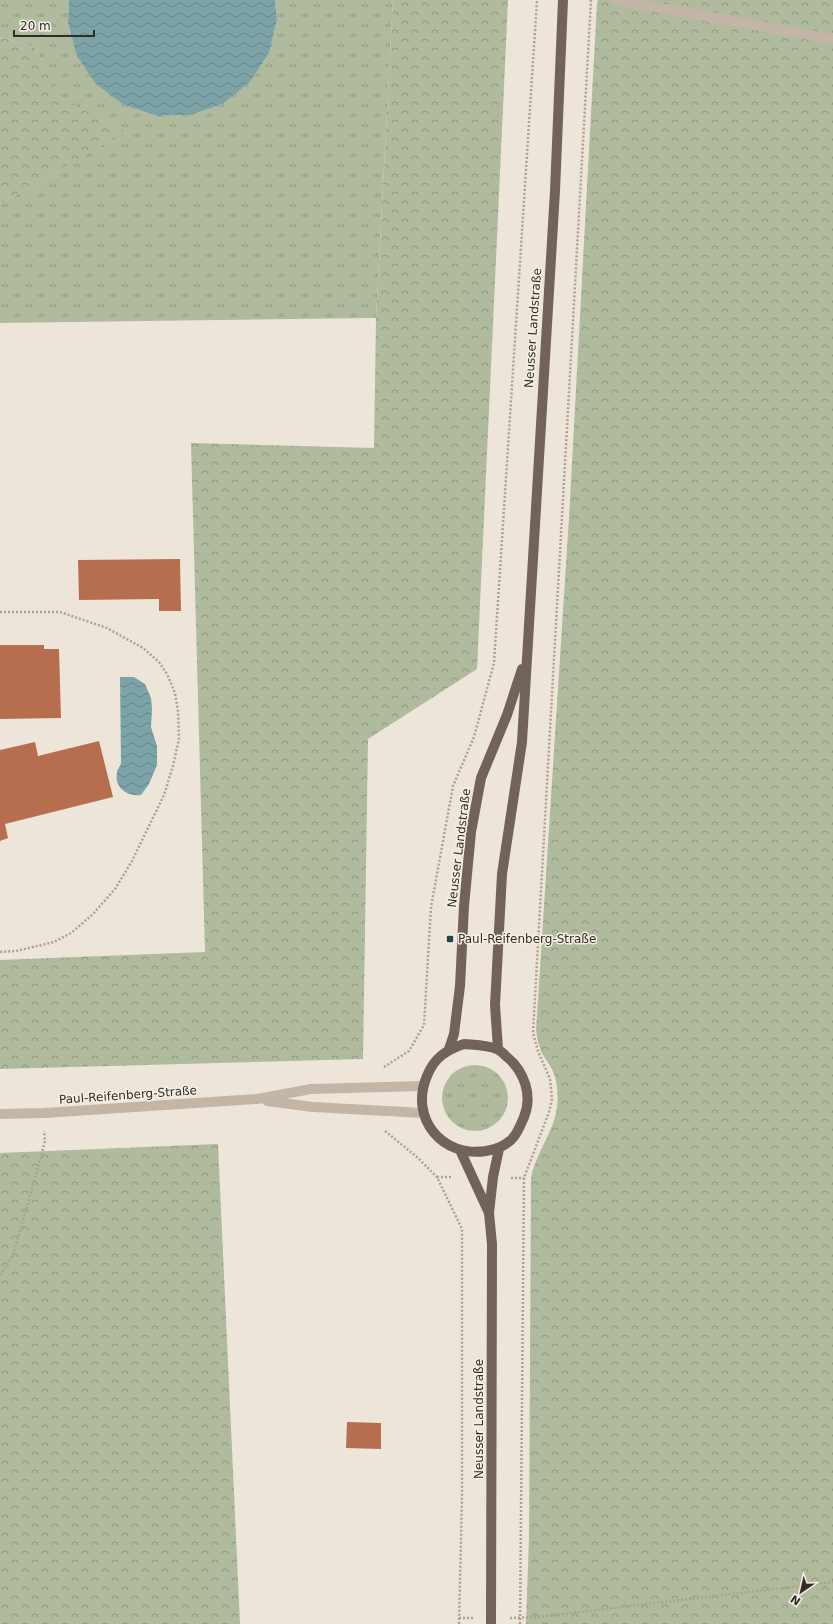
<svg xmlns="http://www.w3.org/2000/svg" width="833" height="1624" font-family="'DejaVu Sans',sans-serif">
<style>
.grass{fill:url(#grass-tufts)}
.forest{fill:url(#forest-crowns)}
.water{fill:url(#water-waves)}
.building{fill:#b76e4f}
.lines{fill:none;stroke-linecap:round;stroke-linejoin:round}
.path{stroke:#afa092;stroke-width:2.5;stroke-dasharray:2 2;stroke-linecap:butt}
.minor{stroke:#c4b6a7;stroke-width:10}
.major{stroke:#72635a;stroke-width:10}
.poi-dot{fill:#22484e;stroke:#f6efe5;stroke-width:1.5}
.labels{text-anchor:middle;stroke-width:3;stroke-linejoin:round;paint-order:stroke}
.street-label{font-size:12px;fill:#322b27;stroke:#f6efe5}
.poi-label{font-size:12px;fill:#322b27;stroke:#f6efe5;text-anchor:start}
</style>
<defs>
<pattern id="grass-tufts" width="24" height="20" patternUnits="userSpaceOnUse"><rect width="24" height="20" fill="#afbb9c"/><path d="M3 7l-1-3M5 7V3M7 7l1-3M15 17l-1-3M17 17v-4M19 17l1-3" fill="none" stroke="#8f987f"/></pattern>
<pattern id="forest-crowns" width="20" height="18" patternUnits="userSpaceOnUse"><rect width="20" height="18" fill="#afbb9c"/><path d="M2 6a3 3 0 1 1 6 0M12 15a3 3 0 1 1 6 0" fill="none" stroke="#8f987f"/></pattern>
<pattern id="water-waves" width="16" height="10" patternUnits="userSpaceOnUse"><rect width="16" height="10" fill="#7ca3a7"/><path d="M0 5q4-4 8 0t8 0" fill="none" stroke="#668588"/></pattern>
</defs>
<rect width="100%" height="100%" fill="#eee5da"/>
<path class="grass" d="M0,0h69l-1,22 56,83 33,11 34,-1 32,-11 27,-22 19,-29 8,-33 -2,-20h118l-17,318 -376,5v-119l125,-72 -63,-33 -28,-52 -34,-10z
M442 1098a33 33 0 1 1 66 0a33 33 0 1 1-66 0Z"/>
<path class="forest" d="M393,0h115l-31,669 -109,70 -5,320 -363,10v-109l205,-8 -14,-509 183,5 2,-130z
M598,0h235v1624h-307l3,-86 2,-361c9,-37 33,-53 25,-96 -2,-12 -10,-20 -15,-30 -3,-7 -4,-14 -5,-21l33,-512 28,-515z
M0,37l34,10 29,52 63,33 -126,72z
M218,1144l22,480h-240v-471z"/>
<path class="water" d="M69,0h206l2,20 -8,33 -19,29 -27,22 -32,11 -34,1 -33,-11 -28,-21 -19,-28 -9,-34z
M120,677h14l11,7 6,14 1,11 -1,18 6,19v19l-8,19 -8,11c-13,2 -27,-7 -24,-22 0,-3 3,-7 4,-9z"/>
<path class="building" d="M180,559l1,52h-22v-12l-80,1 -1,-40z
M0,645h44v4h15l2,69 -61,1z
M99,741l14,56 -108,27 3,14 -8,3v-91l35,-8 3,14z
M347,1422l34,1v26l-35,-1z"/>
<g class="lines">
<path class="path" d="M0,612h60l47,16 36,20 16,14 8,12 8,19 3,18 1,28 -6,27 -9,29 -32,66 -17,28 -23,26 -21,18 -17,9 -38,9 -16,1
M384,1067l25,-16 15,-26 7,-118 22,-121 21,-49 20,-74 43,-663
M385,1131l32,26 20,20 25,52v267l-3,128
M437,1177h15
M511,1178h13
M0,1275l13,-20 24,-84 8,-30 -1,-10
M459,1618h14
M510,1618l28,-1 295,-35
M520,1624l4,-446 25,-66 3,-13 -2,-20 -12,-28 -5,-18 58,-1033"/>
<path class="minor" d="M615,0l218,39
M267,1101l46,6 110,6
M0,1114l44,-1 213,-14 54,-10 111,-3"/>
<path class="major" d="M464,1044c11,1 23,1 33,5 4,2 7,5 10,8 17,14 26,38 17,60 -3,7 -7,18 -13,23 -8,7 -15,9 -25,11 -44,7 -77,-33 -59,-75 7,-18 19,-26 37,-32z
M449,1049l5,-15 6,-48 4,-80 7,-74 10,-54 26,-63 15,-46
M498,1049l-3,-44 7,-131 20,-132 33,-551 8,-191
M460,1150l29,63
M491,1624l1,-380 -3,-31 4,-36 6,-28"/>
</g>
<rect class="poi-dot" x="446" y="935" width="8" height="8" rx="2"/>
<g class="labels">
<g class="street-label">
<text transform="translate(533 328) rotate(-86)" y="4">Neusser Landstraße</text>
<text transform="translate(459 848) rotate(-83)" y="4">Neusser Landstraße</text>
<text transform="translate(128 1095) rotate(-4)" y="4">Paul-Reifenberg-Straße</text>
<text transform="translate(479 1419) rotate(-90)" y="4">Neusser Landstraße</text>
</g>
<g class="poi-label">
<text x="458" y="943">Paul-Reifenberg-Straße</text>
</g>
</g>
<g transform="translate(801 1592) rotate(214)" stroke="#f6efe5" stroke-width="3" paint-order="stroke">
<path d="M0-3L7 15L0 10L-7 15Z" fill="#322b27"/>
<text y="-6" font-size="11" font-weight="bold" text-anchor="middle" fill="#322b27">N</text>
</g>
<path d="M14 30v6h80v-6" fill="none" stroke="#322b27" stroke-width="2"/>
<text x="20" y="30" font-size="12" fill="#322b27" stroke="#f6efe5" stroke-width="3" paint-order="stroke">20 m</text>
</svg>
